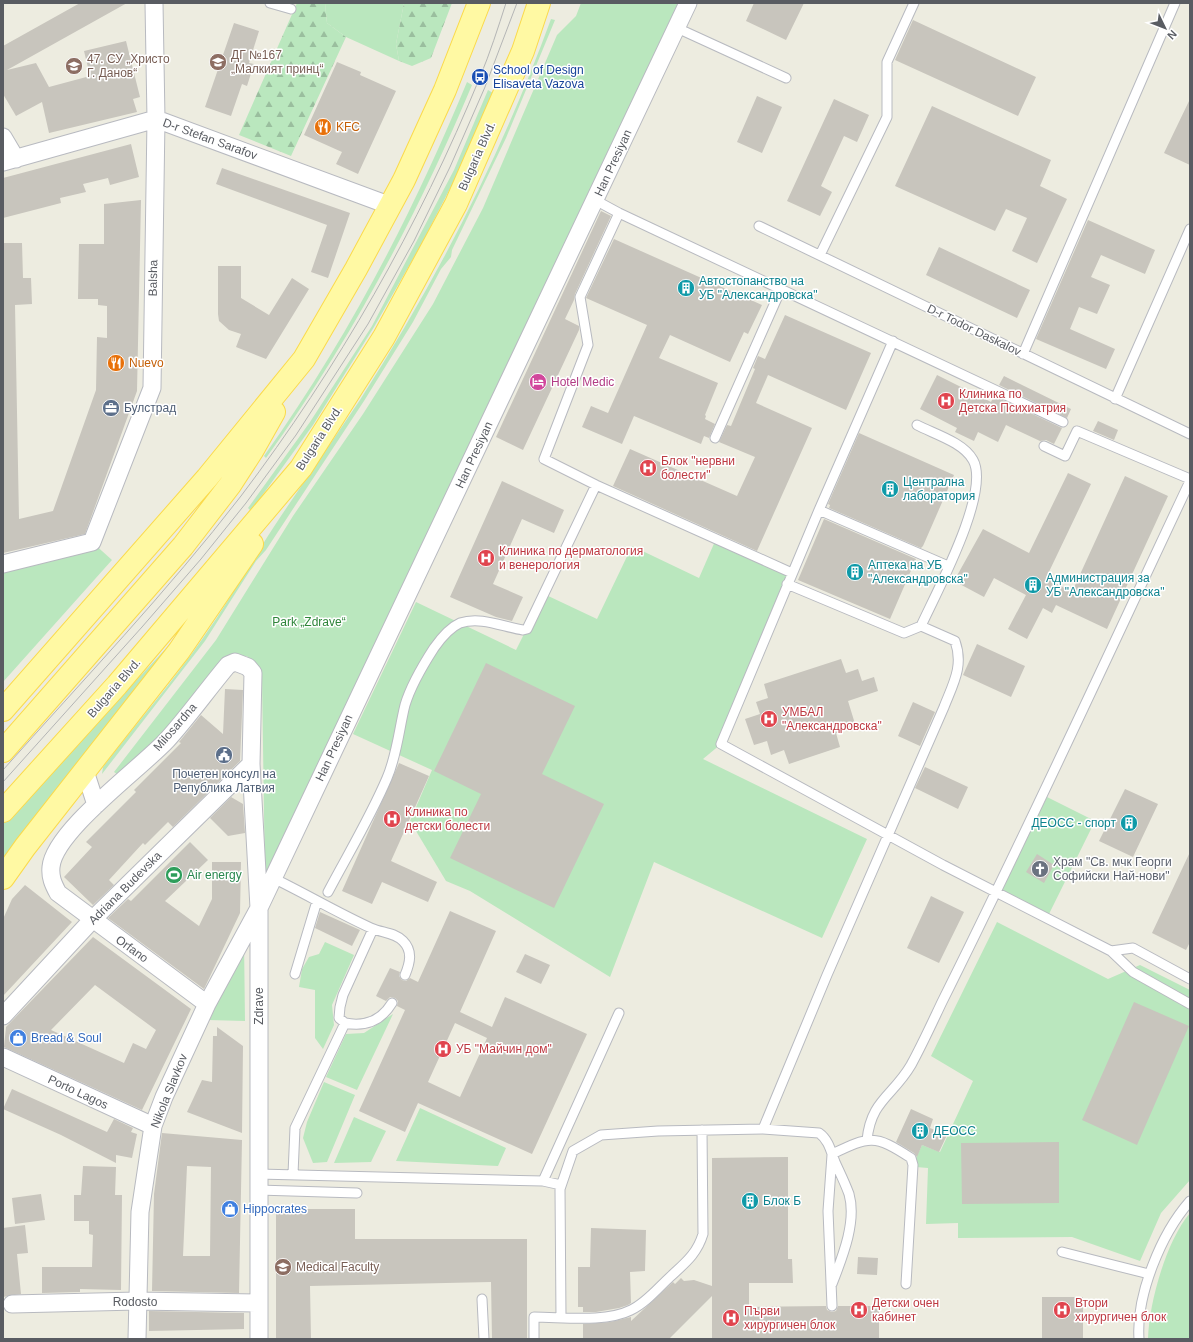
<svg xmlns="http://www.w3.org/2000/svg" width="1193" height="1342" font-family="Helvetica,sans-serif">
<style>
.green{fill:#bae7be}
.forest{fill:url(#forest-firs)}
.building{fill:#c8c5bd;fill-rule:evenodd}
.lines{fill:none;stroke-linecap:round;stroke-linejoin:round}
.lane-casing{stroke:#b8bac0;stroke-width:11}
.street-casing{stroke:#b8bac0;stroke-width:19}
.primary-casing{stroke:#fbda4b;stroke-width:24}
.lane{stroke:#fff;stroke-width:9}
.street{stroke:#fff;stroke-width:17}
.primary{stroke:#fff9a3;stroke-width:22}
.tram{stroke:#b4b5b5;stroke-width:1}
.labels{text-anchor:middle;stroke-width:3;stroke-linejoin:round;paint-order:stroke}
.education-label{font-size:12px;fill:#785e54;stroke:#fff;text-anchor:start}
.transit-label{font-size:12px;fill:#164399;stroke:#fff;text-anchor:start}
.food-label{font-size:12px;fill:#c56008;stroke:#fff;text-anchor:start}
.street-label{font-size:12px;fill:#595c62;stroke:#fff}
.culture-label{font-size:12px;fill:#0d838f;stroke:#fff;text-anchor:start}
.hotel-label{font-size:12px;fill:#b23c85;stroke:#fff;text-anchor:start}
.health-label{font-size:12px;fill:#be3a42;stroke:#fff;text-anchor:start}
.service-label{font-size:12px;fill:#4e5e75;stroke:#fff;text-anchor:start}
.park-label{font-size:12px;fill:#2e853a;stroke:#fff}
.worship-label{font-size:12px;fill:#5b616d;stroke:#fff;text-anchor:start}
.leisure-label{font-size:12px;fill:#27864d;stroke:#fff;text-anchor:start}
.shop-label{font-size:12px;fill:#366cbe;stroke:#fff;text-anchor:start}
</style>
<defs>
<pattern id="forest-firs" width="22" height="20" patternUnits="userSpaceOnUse"><rect width="22" height="20" fill="#bae7be"/><path d="M5 1l3.5 6h-7zM16 11l3.5 6h-7z" fill="#9abe9e"/></pattern>
</defs>
<rect width="100%" height="100%" fill="#edece0"/>
<path class="green" d="M325,3h79l-8,41 3,17 -53,-24 -19,-14z
M581,3h98l-414,877 -3,-202 -15,-22 -20,1 -49,62 -58,57 -6,-4 102,-132 77,-124 70,-102 70,-110 50,-96 74,-173 19,-19z
M551,19l4,1 -49,118 -54,112 -1,7 -10,12 -28,53 -49,79 -98,149 -10,11 -51,80 -103,133 1,-7c33,-43 69,-84 100,-129 28,-39 51,-82 78,-122 26,-39 53,-77 79,-116 77,-120 142,-247 191,-381z
M467,82l5,3c-55,131 -122,257 -206,373l-2,-2c83,-116 149,-243 203,-374z
M488,90l5,3 -35,80 -37,72 -47,82 -61,98 -62,86 -3,-3 62,-86 62,-96 82,-156z
M716,539l76,34 -71,171 -18,15 164,80 -45,99 -168,-76 -44,115 -140,-86 -24,-10 -36,-60 22,-51 -79,-36 63,-132 100,48 28,-56 53,25 35,-73 67,32z
M92,542l20,18 -109,122v-118z
M171,643l-168,223v-42z
M1047,797l48,24 -46,93 -48,-23z
M997,922l111,57 32,-14 50,25v190l-29,33 -21,48 -68,-24 -114,1v-15l-32,1 2,-56 -12,-1v-9l6,-13 18,7 33,-71 -42,-25z
M244,940l1,81 -37,-1z
M325,942l29,13 -22,50 2,20 -11,24 -8,-11v-48l-16,-3 3,-18 7,-12 10,-3z
M393,1014l-36,76 -31,-13 20,-43 18,-1z
M324,1082l31,13 -28,67 -14,1 -10,-25 4,-16z
M420,1108l86,40 -8,18 -102,-5z
M354,1117l32,14 -15,31 -37,1z
M1190,1213v126h-42c1,-36 18,-98 42,-126z"/>
<path class="forest" d="M297,3h28l2,20 19,14 -55,119 -52,-21z
M404,3h48l-21,55 -19,8 -13,-5 -3,-17z"/>
<path class="building" d="M80,3h47l-120,67 29,-7 13,24 41,-11 -6,-25 42,-10 14,56 -7,2 4,13 -88,21 -7,-31 -26,14 -13,-22v-48z
M754,3h50l-18,37 -40,-19z
M913,20l123,57 -18,39 -123,-56z
M234,23l25,8 -10,32 5,1 -7,22 -5,-2 -11,32 -26,-9z
M337,62l24,10 -1,3 36,16 -38,83 -22,-10 6,-12 -38,-17z
M757,96l25,11 -20,46 -25,-11z
M834,99l35,16 -12,27 -13,-6 -23,50 11,6 -12,24 -33,-15z
M1190,99v66l-26,-12z
M932,106l119,54 -11,26 27,13 -30,64 -25,-12 15,-33 -21,-9 -11,22 -100,-45z
M131,144l8,33 -29,8 -2,-7 -25,6 3,8 -26,6 1,5 -58,15v-40z
M222,168l128,45 -22,65 -17,-6 16,-47 -111,-41z
M141,200l-4,191 -52,143 -82,19v-310h19l1,35h8l1,26 -17,1 4,214 34,-8 43,-121 1,-53 10,1v-32l-9,-1v-6h-20l1,-55h25v-40z
M601,211l10,5 -36,78 -1,6 -9,19 14,7v4l-56,120 -27,-13z
M1088,220l67,30 -10,24 -44,-19 -10,22 19,8 -13,29 -18,-7 -9,22 45,20 -9,20 -70,-30z
M614,239l148,66 -14,29 -4,-2 -14,30 -60,-27 -11,23 59,25 -13,32 1,1 -1,3 10,5 -6,14 -5,-2 -3,8 -67,-28 -12,28 -40,-17 9,-21 17,7 39,-88 -61,-27z
M939,247l91,43 -13,28 -91,-43z
M218,266h23v32l28,17 23,-37 17,11 -43,70 -30,-12 5,-13 -12,-4 -10,-9 -1,-7z
M785,315l86,38 -25,57 -78,-35 -12,28 56,25 -55,123 -144,-65 17,-37 107,47 18,-39 -36,-15 8,-17 4,1 24,-57 -2,-1 5,-12 7,3z
M937,375l54,27 3,-6 68,32 -8,16 -8,-4 -6,1 -34,-16 -8,17 -20,-10 -4,9 -19,-9 2,-4 -37,-19z
M1004,376l67,33 -4,9 -68,-33z
M1098,421l20,9 -4,10 -21,-9z
M859,433l95,42 -31,71 -2,2 -92,-40 1,-3 -2,-1z
M1068,473l23,11 -45,94 26,14 53,-116 43,20 -61,133 -51,-24 -4,8 -9,-5 -16,31 -19,-10 18,-34 -32,-17 -10,19 -30,-16 29,-52 46,24z
M502,481l62,29 -10,23 -32,-14 -29,65 30,13 -11,24 -16,-4 -46,-20z
M824,519l92,40 -26,60 -92,-39z
M977,644l48,22 -14,31 -48,-22z
M841,659l5,14 12,-4 4,12 12,-4 4,14 -30,10 8,26 -20,6 4,14 -51,17 -5,-14 -13,5 -4,-14 -13,4 -9,-26 15,-5 -4,-12 12,-4 -4,-14z
M486,663l89,43 -33,68 62,30 -50,104 -104,-50 31,-64 -47,-23z
M225,689l18,1 -3,71 -67,66 -5,-5 -23,23 -2,-2 -34,37 5,5 -21,20 -29,-28 28,-30 -6,-5 50,-50 -2,-2 47,-47 -2,-1 22,-27 22,19z
M913,702l22,10 -15,34 -22,-10z
M399,763l30,13 -38,85 46,21 -9,20 -46,-20 -10,22 -30,-13z
M925,767l43,20 -10,22 -43,-21z
M1125,789l33,15 -25,53 -34,-16z
M231,797l12,7 2,29 -17,3 -18,-18z
M190,842l18,18 -43,41 34,25 13,-27v-37h29l-1,51 -36,76 -96,-71 20,-19 3,2z
M1190,852v90l-4,8 -34,-17z
M1037,854l17,11 -10,18 -18,-11z
M25,885l47,37 -69,74v-77l9,-20z
M931,896l33,16 -25,51 -32,-15z
M450,911l46,20 -36,81 32,15 13,-30 82,37 -55,120 -114,-51 -13,29 -46,-21 46,-101 -8,-4 1,-5 -3,-3 -5,-1 -4,4 -10,-5 14,-28 10,4 -1,4 3,4 4,1 4,-3 8,4zM455,1023l32,15 -27,59 -32,-15z
M320,912l40,18 -8,16 -37,-18z
M93,937l98,72 -49,101 -138,-63 2,-20zM95,985l61,45 -10,19 -13,-6 -9,20 -73,-33z
M525,954l25,11 -9,19 -25,-12z
M1134,1002l55,24 -52,119 -55,-25z
M217,1027l26,19 -1,87 -55,-21 15,-32 10,2 1,-46h4z
M12,1089l95,43 7,-13 19,9 -2,4 6,2 -5,24 -16,-3v8l-55,-28 -58,-26z
M911,1109l22,10 -3,9 17,7 -8,17 -17,-7 -5,12 -3,-4 -18,-11z
M162,1133l80,7 -3,153 -87,-2 2,-97zM187,1166l24,1 -1,89h-27z
M1059,1142v61l-97,1 -1,-61z
M788,1157v102h4l1,24h-44v24l77,-1 1,4 5,2 4,-1 2,-5h41v33h-167v-43l-43,43h-86v-15l27,-2 21,-5v4l42,-39 2,2 6,-6 3,3 10,-1 18,6v-128z
M83,1166l33,1 -1,28h7l-1,95 -41,-1v3l-38,1v-26h50l1,-32 -4,-1v-13h-15v-26h7z
M41,1194l4,26 -30,4 -3,-26z
M276,1209h79v30h172v100h-35l-1,-57 -181,4 1,53h-35z
M25,1225l3,28 -11,1 4,40 -18,3v-69z
M591,1228l55,2 -1,41 -15,1 1,31 -3,2 -9,3 -23,4h-13v-5h-5v-40h12z
M858,1257l20,1 -1,17 -20,-1z
M1042,1297h41v42h-41z
M149,1311l95,2v16l-95,2z"/>
<g class="lines">
<defs>
<path id="lane" d="M270,3l21,6
M677,28l109,50
M595,200l24,13 444,209
M619,213l-39,84 8,48 -44,114 52,26 196,88
M759,226l431,208
M820,255l67,-138v-55l27,-59
M893,341l-74,169 -98,234 222,121 168,86 22,-3 57,31
M1023,354l152,-351
M1115,399l75,-170
M715,438l66,-149
M1044,446l21,10 12,-25 113,48
M819,510l129,56
M787,584l117,49 17,-7
M273,878c33,16 65,35 98,50 11,5 23,4 32,13 10,10 7,22 2,34
M328,892c20,-38 42,-74 59,-114 10,-23 12,-49 18,-73 6,-20 18,-40 29,-57 7,-10 15,-20 26,-25 21,-7 43,4 63,7l4,-1 69,-144
M373,929l-30,66 -3,12 -1,11 6,5c20,4 36,-2 47,-20
M1111,951l22,21 57,32
M295,974l22,-73
M763,1129l64,-154 117,-268c9,-23 20,-41 11,-66l-34,-15c15,-33 70,-134 52,-166 -10,-18 -39,-26 -56,-35
M867,1140c4,-40 26,-44 44,-75 11,-20 21,-42 31,-63 86,-172 166,-347 248,-521
M832,1154c38,-18 42,-20 79,4l2,7 -7,119
M832,1155l-4,56 4,95
M258,1174l285,7 18,4
M293,1174l2,-46 50,-105
M543,1181l76,-168
M258,1190l99,3
M1062,1252l87,22
M482,1299l2,40
M561,1317l-1,-128 13,-38 28,-16 57,-4 105,-2 56,4c10,7 12,19 16,29 5,11 10,21 14,32 8,28 -7,64 -17,90
M534,1339v-22c29,0 71,6 97,-7 15,-7 27,-22 39,-33 15,-14 27,-23 33,-43l-1,-104
M1139,1339c-3,-44 22,-105 51,-138"/>
<path id="street" d="M3,137l13,22
M3,162l153,-43 235,87
M3,564l89,-22 60,-154 4,-269 -2,-116
M85,771l11,34
M207,1004l-149,-111c-5,-9 -8,-16 -7,-26 3,-36 90,-99 116,-127 21,-23 40,-50 61,-75l7,-3 13,5 5,6 -2,91 8,144v431
M3,1016l89,-96 159,-156
M3,1057l150,69
M12,1304l125,-3 121,2
M137,1339l3,-127 13,-86 11,-29 43,-93 52,-96 429,-905"/>
<path id="primary" d="M3,710l204,-232 97,-119 52,-90 48,-89 41,-90 34,-87
M3,751l180,-205 47,-61 22,-34 22,-39
M3,811l114,-126 184,-217 83,-131 72,-133 67,-153 16,-48
M3,878l22,-31 154,-196 73,-107"/>
</defs>
<use href="#lane" class="lane-casing"/>
<use href="#street" class="street-casing"/>
<use href="#primary" class="primary-casing"/>
<use href="#lane" class="lane"/>
<use href="#street" class="street"/>
<use href="#primary" class="primary"/>
<path class="tram" d="M3,770c80,-90 164,-178 238,-274 97,-128 178,-270 239,-419 10,-24 18,-49 26,-74
M3,782l139,-155 59,-68 45,-56 50,-68 72,-111 46,-83 36,-74 35,-80 32,-84"/>
</g>
<defs>
<symbol id="school-disc" viewBox="-11 -11 22 22"><circle r="9.5" fill="#8d6e63" stroke="#fff"/><path d="M0-5L7-2L0 1L-7-2ZM-4 1L0 2.5L4 1V4Q0 6-4 4Z" fill="#fff"/></symbol>
<symbol id="bus-disc" viewBox="-11 -11 22 22"><circle r="9.5" fill="#1a4fb4" stroke="#fff"/><path d="M-5-6H5V4H4V6H2V4H-2V6H-4V4H-5ZM-3.5-4V0h7V-4ZM-3.5 1.2v1.5H-2V1.2ZM2 1.2v1.5H3.5V1.2Z" fill="#fff"/></symbol>
<symbol id="restaurant-disc" viewBox="-11 -11 22 22"><circle r="9.5" fill="#e8710a" stroke="#fff"/><path d="M-5-6h1v4h1v-4h1v4h1v-4h1v5L-1.5 .5V6h-2V.5L-5-1ZM5-6V6H3V1.5H1.5Q1.5-4 5-6Z" fill="#fff"/></symbol>
<symbol id="building-disc" viewBox="-11 -11 22 22"><circle r="9.5" fill="#0f9aa8" stroke="#fff"/><path d="M-4-6H4V6H1V3H-1V6H-4ZM-2.5-4.3h1.7v1.8h-1.7ZM.8-4.3h1.7v1.8H.8ZM-2.5-1h1.7V.8h-1.7ZM.8-1h1.7V.8H.8Z" fill="#fff"/></symbol>
<symbol id="hotel-disc" viewBox="-11 -11 22 22"><circle r="9.5" fill="#d1479c" stroke="#fff"/><path d="M-6-4.5h1.5V1H6V5H4.5V3h-9V5H-6ZM-4 0a1.8 1.8 0 1 1 3.6 0ZM.5 0V-2.5h3Q6-2.5 6 0Z" fill="#fff"/></symbol>
<symbol id="hospital-disc" viewBox="-11 -11 22 22"><circle r="9.5" fill="#e0444e" stroke="#fff"/><path d="M-5-5h3v3.5h4V-5h3V5h-3V1.5h-4V5h-3Z" fill="#fff"/></symbol>
<symbol id="office-disc" viewBox="-11 -11 22 22"><circle r="9.5" fill="#5c6f8a" stroke="#fff"/><path d="M-6-3h4V-5.5h4V-3h4V5H-6ZM-1-4.5V-3h2v-1.5ZM-6 0V1H6V0Z" fill="#fff"/></symbol>
<symbol id="civic-disc" viewBox="-11 -11 22 22"><circle r="9.5" fill="#5c6f8a" stroke="#fff"/><path d="M-.6-6.5H3V-4.5H.6V-3L4-1V1h2V6H-6V1h2V-1L-.6-3ZM-1.2 2.5V6h2.4V2.5Z" fill="#fff"/></symbol>
<symbol id="church-disc" viewBox="-11 -11 22 22"><circle r="9.5" fill="#6b7280" stroke="#fff"/><path d="M-1.2-6h2.4v3.5h3.3v2.4h-3.3V6h-2.4V-.1h-3.3v-2.4h3.3Z" fill="#fff"/></symbol>
<symbol id="stadium-disc" viewBox="-11 -11 22 22"><circle r="9.5" fill="#2e9e5b" stroke="#fff"/><path d="M0-5a6.5 5 0 1 0 0 10a6.5 5 0 1 0 0-10ZM-3.5-1.8h7v3.6h-7Z" fill="#fff"/></symbol>
<symbol id="shop-disc" viewBox="-11 -11 22 22"><circle r="9.5" fill="#3f7fe0" stroke="#fff"/><path d="M-5-2.5h2.3a2.7 3.5 0 0 1 5.4 0H5L5.5 6h-11ZM-1.5-2.5h3a1.5 2.3 0 0 0-3 0Z" fill="#fff"/></symbol>
<symbol id="university-disc" viewBox="-11 -11 22 22"><circle r="9.5" fill="#8d6e63" stroke="#fff"/><path d="M0-5L7-2L0 1L-7-2ZM-4 1L0 2.5L4 1V4Q0 6-4 4Z" fill="#fff"/></symbol>
</defs>
<g fill-rule="evenodd">
<use href="#school-disc" x="208" y="52" width="20" height="20"/>
<use href="#school-disc" x="64" y="56" width="20" height="20"/>
<use href="#bus-disc" x="470" y="67" width="20" height="20"/>
<use href="#restaurant-disc" x="313" y="117" width="20" height="20"/>
<use href="#building-disc" x="676" y="278" width="20" height="20"/>
<use href="#restaurant-disc" x="106" y="353" width="20" height="20"/>
<use href="#hotel-disc" x="528" y="372" width="20" height="20"/>
<use href="#hospital-disc" x="936" y="391" width="20" height="20"/>
<use href="#office-disc" x="101" y="398" width="20" height="20"/>
<use href="#hospital-disc" x="638" y="458" width="20" height="20"/>
<use href="#building-disc" x="880" y="479" width="20" height="20"/>
<use href="#hospital-disc" x="476" y="548" width="20" height="20"/>
<use href="#building-disc" x="845" y="562" width="20" height="20"/>
<use href="#building-disc" x="1023" y="575" width="20" height="20"/>
<use href="#hospital-disc" x="759" y="709" width="20" height="20"/>
<use href="#civic-disc" x="214" y="745" width="20" height="20"/>
<use href="#hospital-disc" x="382" y="809" width="20" height="20"/>
<use href="#building-disc" x="1119" y="813" width="20" height="20"/>
<use href="#church-disc" x="1030" y="859" width="20" height="20"/>
<use href="#stadium-disc" x="164" y="865" width="20" height="20"/>
<use href="#shop-disc" x="8" y="1028" width="20" height="20"/>
<use href="#hospital-disc" x="433" y="1039" width="20" height="20"/>
<use href="#building-disc" x="910" y="1121" width="20" height="20"/>
<use href="#building-disc" x="740" y="1191" width="20" height="20"/>
<use href="#shop-disc" x="220" y="1199" width="20" height="20"/>
<use href="#university-disc" x="273" y="1257" width="20" height="20"/>
<use href="#hospital-disc" x="849" y="1300" width="20" height="20"/>
<use href="#hospital-disc" x="1052" y="1300" width="20" height="20"/>
<use href="#hospital-disc" x="721" y="1308" width="20" height="20"/>
</g>
<g class="labels">
<g class="education-label">
<text x="231" y="59">ДГ №167<tspan x="231" dy="14">„Малкият принц“</tspan></text>
<text x="87" y="63">47. СУ „Христо<tspan x="87" dy="14">Г. Данов“</tspan></text>
<text x="296" y="1271">Medical Faculty</text>
</g>
<g class="transit-label">
<text x="493" y="74">School of Design<tspan x="493" dy="14">Elisaveta Vazova</tspan></text>
</g>
<g class="food-label">
<text x="336" y="131">KFC</text>
<text x="129" y="367">Nuevo</text>
</g>
<g class="street-label">
<text transform="translate(210 139) rotate(20)" y="4">D-r Stefan Sarafov</text>
<text transform="translate(477 156) rotate(-66)" y="4">Bulgaria Blvd.</text>
<text transform="translate(613 163) rotate(-65)" y="4">Han Presiyan</text>
<text transform="translate(153 278) rotate(-89)" y="4">Balsha</text>
<text transform="translate(974 330) rotate(26)" y="4">D-r Todor Daskalov</text>
<text transform="translate(319 438) rotate(-57)" y="4">Bulgaria Blvd.</text>
<text transform="translate(474 455) rotate(-65)" y="4">Han Presiyan</text>
<text transform="translate(114 688) rotate(-49)" y="4">Bulgaria Blvd.</text>
<text transform="translate(175 727) rotate(-49)" y="4">Milosardna</text>
<text transform="translate(334 748) rotate(-65)" y="4">Han Presiyan</text>
<text transform="translate(125 888) rotate(-45)" y="4">Adriana Budevska</text>
<text transform="translate(132 949) rotate(36)" y="4">Orfano</text>
<text transform="translate(259 1006) rotate(-90)" y="4">Zdrave</text>
<text transform="translate(169 1091) rotate(-68)" y="4">Nikola Slavkov</text>
<text transform="translate(78 1092) rotate(25)" y="4">Porto Lagos</text>
<text x="135" y="1306">Rodosto</text>
</g>
<g class="culture-label">
<text x="699" y="285">Автостопанство на<tspan x="699" dy="14">УБ "Александровска"</tspan></text>
<text x="903" y="486">Централна<tspan x="903" dy="14">лаборатория</tspan></text>
<text x="868" y="569">Аптека на УБ<tspan x="868" dy="14">"Александровска"</tspan></text>
<text x="1046" y="582">Администрация за<tspan x="1046" dy="14">УБ "Александровска"</tspan></text>
<text x="1116" y="827" text-anchor="end">ДЕОСС - спорт</text>
<text x="933" y="1135">ДЕОСС</text>
<text x="763" y="1205">Блок Б</text>
</g>
<g class="hotel-label">
<text x="551" y="386">Hotel Medic</text>
</g>
<g class="health-label">
<text x="959" y="398">Клиника по<tspan x="959" dy="14">Детска Психиатрия</tspan></text>
<text x="661" y="465">Блок "нервни<tspan x="661" dy="14">болести"</tspan></text>
<text x="499" y="555">Клиника по дерматология<tspan x="499" dy="14">и венерология</tspan></text>
<text x="782" y="716">УМБАЛ<tspan x="782" dy="14">"Александровска"</tspan></text>
<text x="405" y="816">Клиника по<tspan x="405" dy="14">детски болести</tspan></text>
<text x="456" y="1053">УБ "Майчин дом"</text>
<text x="872" y="1307">Детски очен<tspan x="872" dy="14">кабинет</tspan></text>
<text x="1075" y="1307">Втори<tspan x="1075" dy="14">хирургичен блок</tspan></text>
<text x="744" y="1315">Първи<tspan x="744" dy="14">хирургичен блок</tspan></text>
</g>
<g class="service-label">
<text x="124" y="412">Булстрад</text>
<text x="224" y="778" text-anchor="middle">Почетен консул на<tspan x="224" dy="14">Република Латвия</tspan></text>
</g>
<g class="park-label">
<text x="309" y="626">Park „Zdrave“</text>
</g>
<g class="worship-label">
<text x="1053" y="866">Храм "Св. мчк Георги<tspan x="1053" dy="14">Софийски Най-нови"</tspan></text>
</g>
<g class="leisure-label">
<text x="187" y="879">Air energy</text>
</g>
<g class="shop-label">
<text x="31" y="1042">Bread &amp; Soul</text>
<text x="243" y="1213">Hippocrates</text>
</g>
</g>
<rect width="1193" height="1342" fill="none" stroke="#595c62" stroke-width="8"/>
<g transform="translate(1165 28) rotate(133)" stroke="#ffffff" stroke-width="3" paint-order="stroke">
<path d="M0-3L7 15L0 10L-7 15Z" fill="#595c62"/>
<text y="-6" font-size="11" font-weight="bold" text-anchor="middle" fill="#595c62">N</text>
</g>
</svg>
